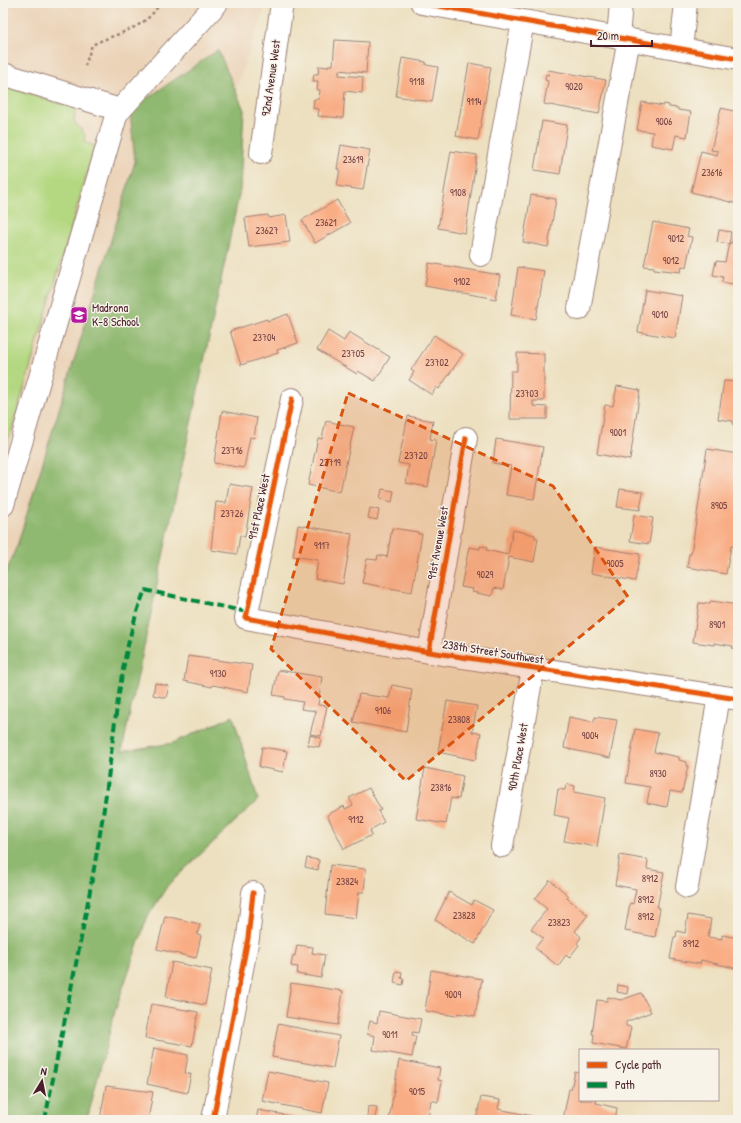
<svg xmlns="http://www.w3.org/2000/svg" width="741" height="1123" font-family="'Patrick Hand',sans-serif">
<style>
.built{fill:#ebd3b8}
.green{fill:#b4d881;stroke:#7f7c56}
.forest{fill:#8fb86f;stroke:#6c6c4d}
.building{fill:#f9ad85}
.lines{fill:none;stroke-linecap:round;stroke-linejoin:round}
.minor-casing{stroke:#9c8076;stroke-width:24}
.path{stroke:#9c8076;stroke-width:2.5;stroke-dasharray:3 3;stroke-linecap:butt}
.minor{stroke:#fff;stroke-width:22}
.quiet{stroke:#00873e;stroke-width:4;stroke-dasharray:8 4;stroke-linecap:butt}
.cycleway-casing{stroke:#f7f3e8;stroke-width:8}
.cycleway{stroke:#e8590c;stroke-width:5}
.marked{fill:#d8530f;fill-opacity:0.2;stroke:#d8530f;stroke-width:3;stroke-dasharray:8 5;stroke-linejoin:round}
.labels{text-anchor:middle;stroke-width:3;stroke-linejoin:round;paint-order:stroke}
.number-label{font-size:10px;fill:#764242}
.street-label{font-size:12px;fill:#4a1f2b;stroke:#f7f3e8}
.poi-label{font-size:12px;fill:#4a1f2b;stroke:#f7f3e8;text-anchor:start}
</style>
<rect width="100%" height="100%" fill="#f7f3e8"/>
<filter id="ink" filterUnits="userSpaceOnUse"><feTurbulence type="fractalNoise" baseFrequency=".025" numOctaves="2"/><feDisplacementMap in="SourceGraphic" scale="8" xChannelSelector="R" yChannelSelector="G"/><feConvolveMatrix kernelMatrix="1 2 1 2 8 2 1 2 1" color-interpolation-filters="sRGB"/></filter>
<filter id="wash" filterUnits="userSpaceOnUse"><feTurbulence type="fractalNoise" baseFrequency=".012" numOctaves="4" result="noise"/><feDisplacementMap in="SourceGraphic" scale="16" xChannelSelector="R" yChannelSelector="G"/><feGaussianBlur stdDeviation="0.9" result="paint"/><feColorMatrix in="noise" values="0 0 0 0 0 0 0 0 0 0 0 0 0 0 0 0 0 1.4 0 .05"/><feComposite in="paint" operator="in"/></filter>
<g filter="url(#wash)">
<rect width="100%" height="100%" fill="#ede0c0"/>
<path class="built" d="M3,3h264l-224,623 -40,120z"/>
<path class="green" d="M3,86l73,22 -2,13 11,14 -1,7 11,4 -92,314z"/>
<path class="forest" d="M218,50l26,60 -4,80 -118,561 51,-8 60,-27 25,84 -90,85 -21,33 -32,93 -28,109h-84v-540l15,-37 117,-381 -5,-52z"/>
<g id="blocks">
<path class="building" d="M335,40l33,2 -2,31 -27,-3v5l24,2 -1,16 -17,-2 -2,27 -25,-2 1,-7 -6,-1 1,-9h5l1,-9h-3l1,-9h-5l1,-7h4l1,-8 9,1v-2h5z
M402,58l24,4v3l12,2 -6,35 -36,-6z
M469,63l22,4 -13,73 -22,-4z
M548,70l58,10 -7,34 -55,-10 4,-23 -3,-1 1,-6 3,1z
M642,102l21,4 1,-2 5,1v2l9,1v2l13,2 -4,25 -11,-2 -3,14 -22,-4 2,-13 -16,-2z
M721,108l17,4v92l-47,-12 10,-41 16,4 1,-4 -7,-1z
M542,121l25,4 -7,49 -26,-4z
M341,145l29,5 -7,40 -26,-4 3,-17h-3z
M451,151l26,4 -12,78 -27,-5z
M531,195l25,4 -8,48 -25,-5z
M337,200l13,23 -35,20 -13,-23z
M268,215l1,3 17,-3 4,27 -41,5 -4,-29z
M653,222l36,7 -2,7 5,1 -6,30 -4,-1 -1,6 -27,-3v-2l-10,-1z
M719,230l12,2 -2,12 -12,-2z
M733,237l5,1v47l-16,-3 1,-5 -10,-2 3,-14 9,1 4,-19h3z
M429,263l71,12 -4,24 -71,-13z
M518,267l26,4 -8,48 -25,-4z
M645,290l37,6 -7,42 -37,-6z
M288,314l10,29 -21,7 1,3 -37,12 -11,-34 37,-12 1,2z
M328,331l16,10 5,-9 41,25 -15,24 -17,-10 -1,3 -40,-24z
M434,335l29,19 -24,35 -3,-2 -4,8 -23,-15 5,-8 -3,-2z
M517,353l27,1v47h-11v5l14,1v12h-37l1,-48h6z
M724,381l14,1v44l-5,-1v-4l-15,-2z
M617,386l23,4 -10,70 -33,-6 8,-49 8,1z
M222,411l35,7 -3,20 -4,-1 -6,31 -30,-5z
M408,416l25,5 -3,18 6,1 -8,47 -22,-4 3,-18 -11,-2z
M326,421l28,6 -14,65 -32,-7 10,-47 4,1z
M496,439l47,8 -9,52 -28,-4 5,-29 -18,-3z
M707,449l31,5v73l-3,20 -4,-1 -5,28 -39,-7 2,-13h2z
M229,484l24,4 -8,49 -5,-2 -3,19 -26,-4 5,-48 10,1z
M382,489l12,2 -2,11 -12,-3z
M620,489l23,3 -3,18 -23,-3z
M370,508l9,2 -2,10 -9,-2z
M634,515l19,3 -4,26 -19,-3z
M298,525l54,9 -9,50 -28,-5 3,-19 -25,-4z
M392,528l26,4v2h4l-10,58 -50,-9 5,-24 10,1 1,-5 9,2z
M513,530l22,5v3h3l-4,24 -25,-5 -6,33 -9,-2 -2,8 -20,-4 1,-3 -12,-2 8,-40 11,2v-3l7,1 -1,3 22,5z
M595,547l45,7 -5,27 -44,-8z
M711,601l27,4v44l-6,-1 1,-2 -19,-3v2l-21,-3 6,-39 11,1z
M188,656l64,9 -4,27 -35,-7 -1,2 -28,-6z
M278,670l44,7 -4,28 9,1 -6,30 -11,-2 6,-23 -15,-2 2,-7 -18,-3v-2l-12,-2z
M155,683l14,3 -3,12 -13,-3z
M392,685l20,4 -6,43 -53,-10 6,-28 30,4z
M447,701l30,5 -5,26 9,1 -5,26 -1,1 -37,-8z
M569,717l25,5 1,-5 22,3 -7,38 -46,-10z
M635,729l23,4 -4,19 25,5v3l8,2 -1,4h2l-6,27 -12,-2 -3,16 -20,-4 3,-16 -24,-4z
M310,735l11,3 -2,9 -11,-2z
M262,747l25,4 -4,21 -24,-5z
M425,768l38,8 -4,23 -8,-1 -5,26 -30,-5z
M566,784l9,2 -1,6 31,6 -8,49 -33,-6 5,-23 -15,-3 4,-26 7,1z
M369,788l12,22 -3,1 6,11 -14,8 2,5 -28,14 -17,-34 17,-9 1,3 8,-4 -4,-7z
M737,848h1v22l-4,-1z
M620,855l28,5 -1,9 17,3 -7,36h3l-5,29 -30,-6 5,-28 3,1 3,-15 -21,-4z
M307,858l12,2 -1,10 -13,-3z
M330,865l36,4 -2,23h-5l-3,26 -31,-4z
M550,880l19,16 -2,2 21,17 -13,16 6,6 -4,6 2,2 -10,13 -3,-3 -8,11 -23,-18 8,-10 -12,-9 16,-20 -12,-10z
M449,892l23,13 2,-5 19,10 -18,34 -40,-24z
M688,915l23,4 -3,18 14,2v-4l16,3v31l-37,-9 -1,4 -30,-5 4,-22h2l1,-6 8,2z
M165,916l35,8 -3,11 4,1 -5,22 -39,-9z
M297,945l16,2 -1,6 13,2 -4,23 -24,-4 1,-7 -7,-1 2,-11 2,1z
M172,962l40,8 -7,35 -39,-8z
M431,970l51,9 -7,37 -17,-3 -2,3 -31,-5z
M396,971l6,1 -1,6 3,1 -1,6 -9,-2z
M291,983l52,8 -5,34 -52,-8z
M618,985l10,2 -1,7 -10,-2z
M641,993l10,19 -25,10v4l5,1 -5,22 -33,-6 1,-9h-2l5,-34 10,1 1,-4 13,3z
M151,1004l47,8 -6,34 -47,-8z
M379,1011l42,8 -3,14 -6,-1v3l4,1 -4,21 -39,-7 2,-14 -8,-2 3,-13 7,2z
M278,1024l61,12 -6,32 -61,-11z
M154,1048l34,7 -3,18 6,1 -4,19 -40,-9z
M399,1060l41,8 -2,12 4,1 -4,21 -7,-2 -3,20h-39z
M268,1071l60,12 -6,30 -60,-12z
M575,1072l5,1v27h17l-1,3 21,5 -2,12 -52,-1 6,-30h2z
M106,1086l47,6 -5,28h-48z
M481,1097l19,3 -2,9 34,7 -1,4h-55z
M368,1106l9,1 -2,12 -8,-2z
M258,1110l48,9v1h-50z"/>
</g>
</g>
<g filter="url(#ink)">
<use href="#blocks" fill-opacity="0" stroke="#9c8076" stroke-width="1"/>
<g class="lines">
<defs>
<path id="minor" d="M422,3l316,56
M618,37l3,-34
M681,49l5,-46
M3,74l117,36 97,-107
M261,153l21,-150
M481,255l42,-234
M579,309l50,-270
M292,399l-46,219 183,34 309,47
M3,505l115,-396
M429,652l37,-214
M502,846l31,-177
M687,887l32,-191
M213,1120l35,-182 5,-45"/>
</defs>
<use href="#minor" class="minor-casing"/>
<path class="path" d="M85,66l7,-21c26,-13 53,-15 68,-42"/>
<use href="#minor" class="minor"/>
<path class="quiet" d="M45,1120c19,-100 41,-199 57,-299 12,-74 15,-163 43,-231l102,22"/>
<defs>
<path id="cycleway" d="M422,3l316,56
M292,399l-46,219 183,34 309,47
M429,652l37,-214
M213,1120l35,-182 5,-45"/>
</defs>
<use href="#cycleway" class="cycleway-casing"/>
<use href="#cycleway" class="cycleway"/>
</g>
</g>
<path class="marked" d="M348,393l205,93 75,111 -222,184 -135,-132z"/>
<defs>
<symbol id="school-square" viewBox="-11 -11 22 22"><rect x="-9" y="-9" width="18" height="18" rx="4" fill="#b5179e" stroke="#f7f3e8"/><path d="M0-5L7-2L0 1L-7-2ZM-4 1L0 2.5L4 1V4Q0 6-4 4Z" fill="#fff"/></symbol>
</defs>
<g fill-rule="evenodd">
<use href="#school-square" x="69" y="305" width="20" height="20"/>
</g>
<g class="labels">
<g class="number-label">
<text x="417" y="85">9118</text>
<text x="574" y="90">9020</text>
<text x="474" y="105">9114</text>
<text x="664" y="125">9006</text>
<text x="353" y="163">23619</text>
<text x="712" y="176">23616</text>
<text x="458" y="196">9108</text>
<text x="326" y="226">23621</text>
<text x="267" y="234">23627</text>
<text x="676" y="242">9012</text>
<text x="671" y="264">9012</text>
<text x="462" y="285">9102</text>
<text x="660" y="318">9010</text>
<text x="264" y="341">23704</text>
<text x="353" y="357">23705</text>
<text x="437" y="366">23702</text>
<text x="527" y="397">23703</text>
<text x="618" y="436">9001</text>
<text x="232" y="454">23716</text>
<text x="416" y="459">23720</text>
<text x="330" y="466">23719</text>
<text x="719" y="509">8905</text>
<text x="232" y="517">23726</text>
<text x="322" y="549">9117</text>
<text x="615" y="567">9005</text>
<text x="485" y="578">9029</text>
<text x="717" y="628">8901</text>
<text x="218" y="677">9130</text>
<text x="383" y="714">9106</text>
<text x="459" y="723">23808</text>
<text x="590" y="739">9004</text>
<text x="658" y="777">8930</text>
<text x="441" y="791">23816</text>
<text x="356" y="823">9112</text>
<text x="650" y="882">8912</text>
<text x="347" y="885">23824</text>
<text x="646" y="903">8912</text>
<text x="464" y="919">23828</text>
<text x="646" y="920">8912</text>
<text x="559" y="926">23823</text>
<text x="691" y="947">8912</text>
<text x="453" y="998">9009</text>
<text x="390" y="1038">9011</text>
<text x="417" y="1095">9015</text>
</g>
<g class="street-label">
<text transform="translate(271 78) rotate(-82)" y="4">92nd Avenue West</text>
<text transform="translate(259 507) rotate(-78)" y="4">91st Place West</text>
<text transform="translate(438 543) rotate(-80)" y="4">91st Avenue West</text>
<text transform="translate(493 652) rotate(9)" y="4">238th Street Southwest</text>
<text transform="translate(518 757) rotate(-80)" y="4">90th Place West</text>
</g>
<g class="poi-label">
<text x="92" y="312">Madrona<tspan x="92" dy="14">K-8 School</tspan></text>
</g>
</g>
<rect width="741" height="1123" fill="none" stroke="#f7f3e8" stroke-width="16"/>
<rect x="579" y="1049" width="140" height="52" fill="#f7f3e8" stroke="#b29e9c"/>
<rect x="587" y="1062" width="20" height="6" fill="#e8590c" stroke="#b29e9c"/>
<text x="615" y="1069" font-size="12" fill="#4a1f2b">Cycle path</text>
<rect x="587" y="1082" width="20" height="6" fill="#00873e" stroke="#b29e9c"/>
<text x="615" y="1089" font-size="12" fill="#4a1f2b">Path</text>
<g transform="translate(42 1081) rotate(10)" stroke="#f7f3e8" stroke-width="3" paint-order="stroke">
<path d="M0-3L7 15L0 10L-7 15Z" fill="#4a1f2b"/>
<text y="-6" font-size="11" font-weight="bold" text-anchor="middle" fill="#4a1f2b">N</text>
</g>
<path d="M591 40v6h61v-6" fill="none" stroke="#4a1f2b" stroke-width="2"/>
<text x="597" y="40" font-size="12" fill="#4a1f2b" stroke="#f7f3e8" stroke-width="3" paint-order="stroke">20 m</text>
</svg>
